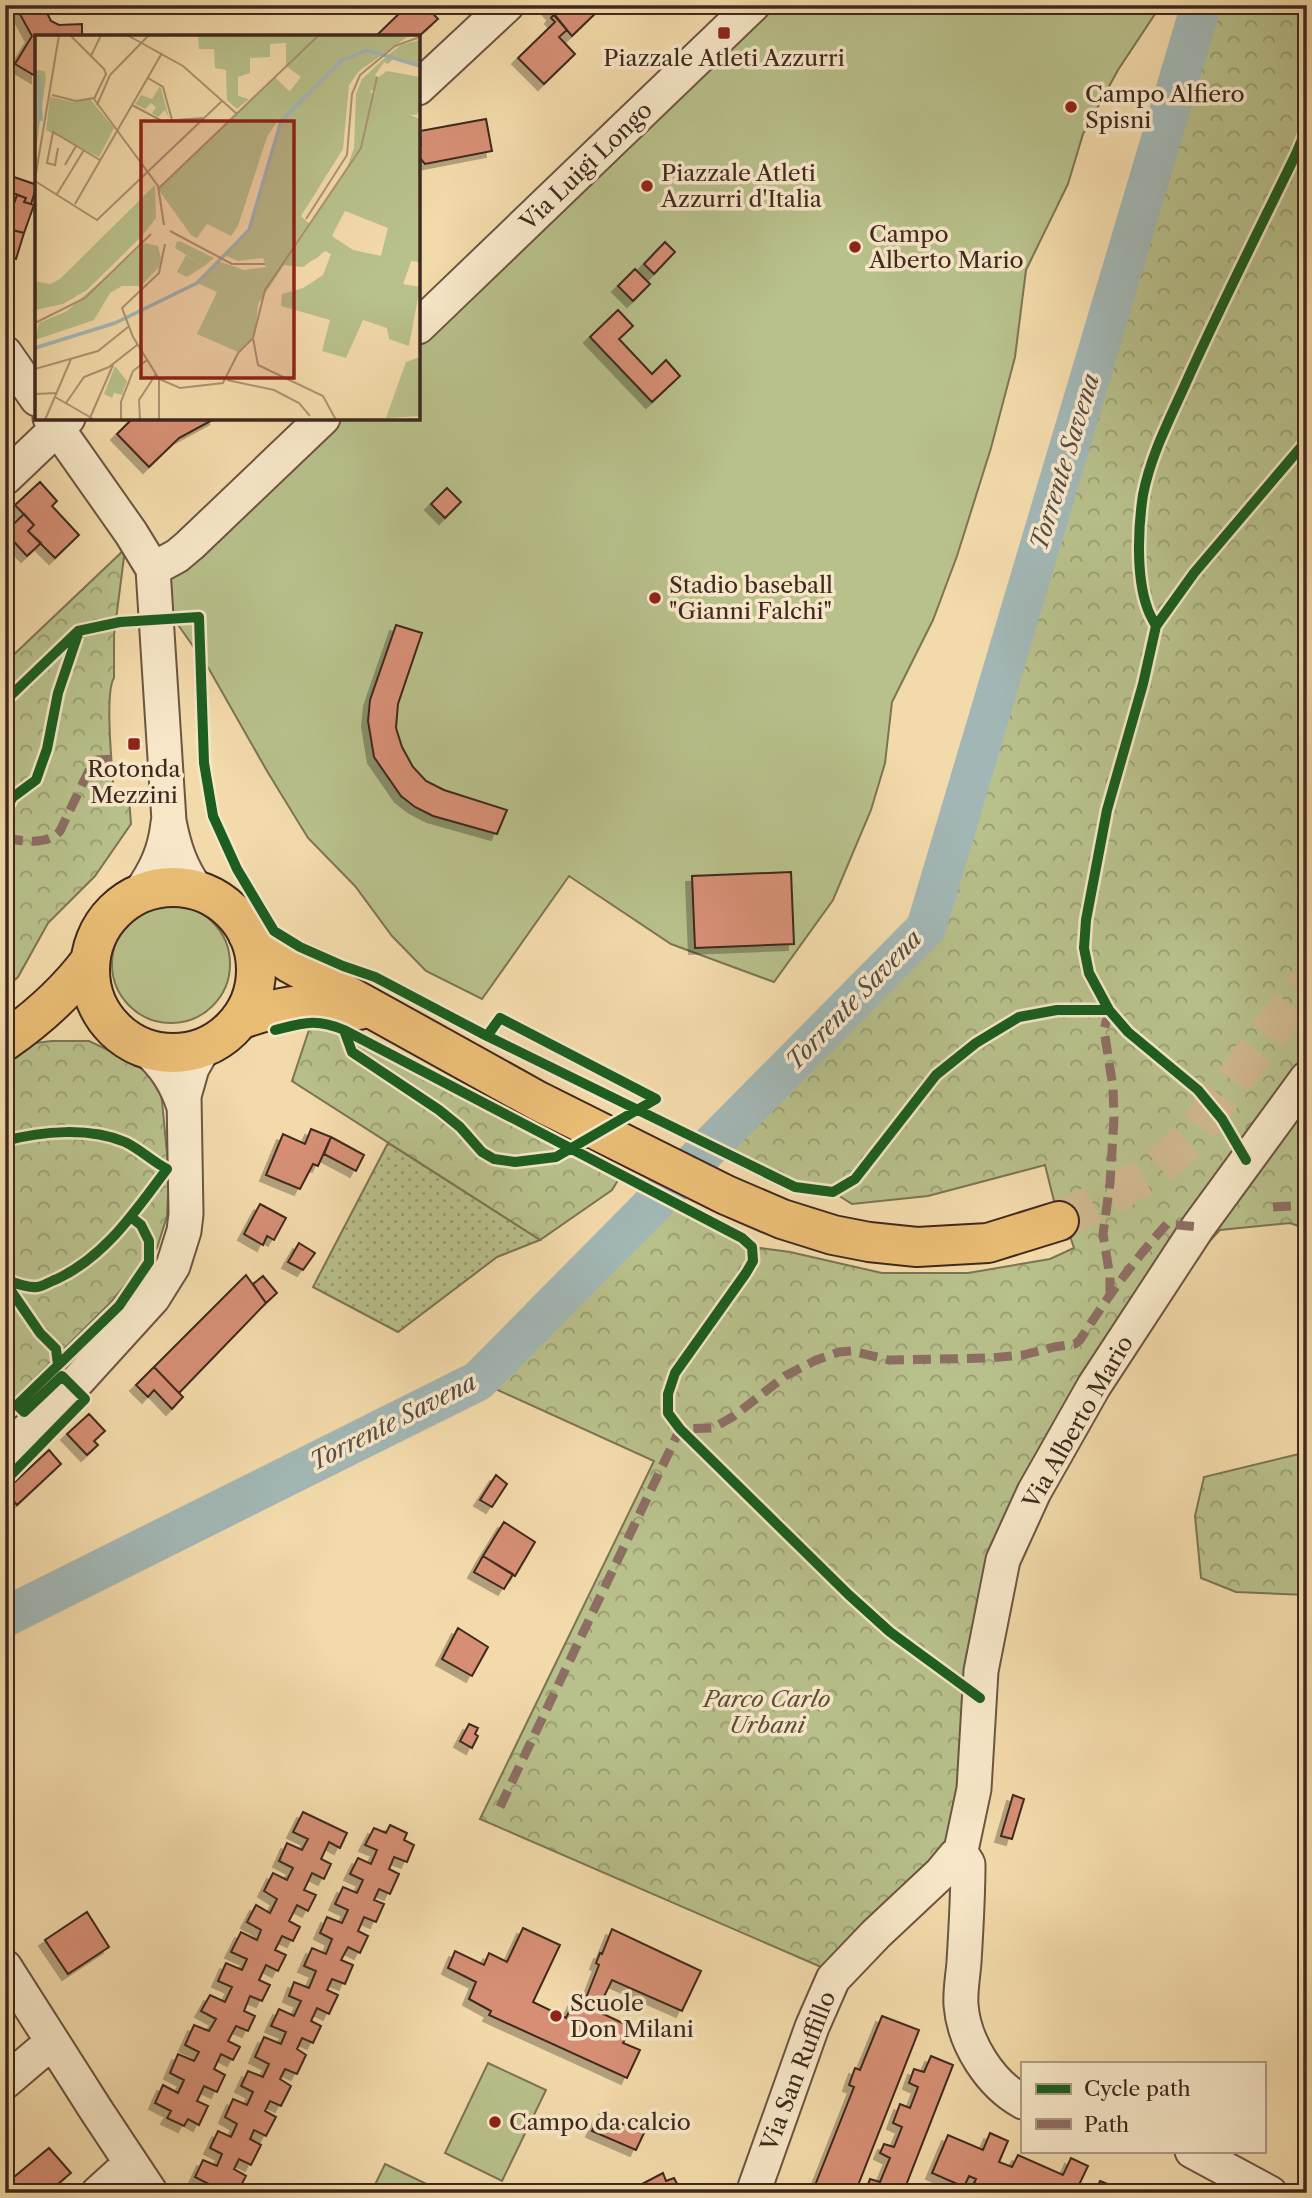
<svg xmlns="http://www.w3.org/2000/svg" width="1312" height="2198" font-family="'Libre Caslon Text',serif">
<style>
.grass{fill:#b8c08b;stroke:#7c7454;stroke-width:2}
.park{fill:url(#park-crowns);stroke:#7c7454;stroke-width:2}
.garden{fill:url(#garden-dots);stroke:#7c7454;stroke-width:2}
.lines{fill:none;stroke-linecap:round;stroke-linejoin:round}
.river{stroke:#a2b7b5;stroke-width:40}
.building{fill:#d68f75;stroke:#3f291e;stroke-width:2;filter:url(#shadow)}
.major-tunnel{stroke:#cfb78e;stroke-width:38;stroke-dasharray:38 19;stroke-linecap:butt}
.minor-casing{stroke:#6c5541;stroke-width:37}
.major-casing{stroke:#3f291e;stroke-width:42}
.minor{stroke:#f7e7c8;stroke-width:33}
.major{stroke:#eabd75;stroke-width:38}
.quiet{stroke:#8d6e63;stroke-width:9;stroke-dasharray:18 9;stroke-linecap:butt}
.cycleway-casing{stroke:#f7e7c8;stroke-width:15}
.cycleway{stroke:#1b5e20;stroke-width:10}
.poi-dot{fill:#8f2418;stroke:#f7e7c8;stroke-width:2.5}
.labels{text-anchor:middle;stroke-width:7;stroke-linejoin:round;paint-order:stroke}
.poi-label{font-size:23px;fill:#3f291e;stroke:#f7e7c8;text-anchor:start}
.street-label{font-size:23px;fill:#3f291e;stroke:#f7e7c8}
.park-label{font-size:23px;font-style:italic;fill:#5d4f39;stroke:#f7e7c8}
.water-label{font-size:24px;font-style:italic;fill:#584c44;stroke:#f7e7c8}
.inset-river{fill:none;stroke:#a2b7b5;stroke-width:3.5}
.inset-road{fill:none;stroke:#ab9372;stroke-width:2}
.view{fill:#8f2418;fill-opacity:0.15;stroke:#8f2418;stroke-width:3.5}
.inset-edge{fill:none;stroke:#3f291e;stroke-width:3.5}
</style>
<defs>
<pattern id="park-crowns" width="20" height="18" patternUnits="userSpaceOnUse" patternTransform="scale(1.75)"><rect width="20" height="18" fill="#b8c08b"/><path d="M2 6a3 3 0 1 1 6 0M12 15a3 3 0 1 1 6 0" fill="none" stroke="#979c71"/></pattern>
<pattern id="garden-dots" width="8" height="8" patternUnits="userSpaceOnUse" patternTransform="scale(1.75)"><rect width="8" height="8" fill="#b8c08b"/><path d="M2 2h.1M6 6h.1" fill="none" stroke="#979c71" stroke-width="1.8" stroke-linecap="round"/></pattern>
<filter id="shadow"><feDropShadow dx="-6" dy="6" stdDeviation="0" flood-color="#0004"/></filter>
</defs>
<rect width="100%" height="100%" fill="#f3daaa"/>
<filter id="stains"><feTurbulence type="fractalNoise" baseFrequency=".00286" numOctaves="4"/><feColorMatrix values="0 0 0 0 .2 0 0 0 0 .09 0 0 0 0 .02 0 0 0 .5 -.17"/></filter>
<radialGradient id="worn" r=".72"><stop offset=".6" stop-color="#630" stop-opacity="0"/><stop offset="1" stop-color="#630" stop-opacity=".3"/></radialGradient>
<path class="grass" d="M745,5h416l-43,65 -35,64 -15,50 -42,86 -11,87 -24,91 -34,108 -24,64 -41,82 -7,61 -14,47 -38,90 -59,82 -103,-38 -102,-68 -87,123 -56,-28 -34,-35 -37,-50 -47,-48 -41,-67 -58,-102 -63,-90 168,-161h104v-100z
M112 964a59 59 0 1 1 118 0a59 59 0 1 1-118 0Z
M488,2063l58,27 -44,91 -57,-28z
M385,2164l60,29h-74z"/>
<path class="park" d="M1201,5h106v1224l-17,-6 -70,7 -79,84 -138,247 -29,268 -146,141 -348,-151 174,-358 -176,-80 185,-184 79,41 10,9 38,5 92,21h86l82,-14 24,-11 -5,-15 -10,-12 -14,-56 -117,31 -76,8 -19,-12 -38,-5 -85,-40 216,-219z
M125,549l-11,86v43c-10,15 -1,97 0,119l15,1 2,26 -36,52 -47,47 -30,54 -13,11v-325z
M310,1027h16l30,6 267,139 -11,18 -72,50 -248,-159z
M52,1041h37l43,20 16,10 13,20 8,83 -2,42 -10,32 -47,55 -105,105v-348l22,-16z
M1307,1452v143l-71,-3 -35,-14 -6,-62 9,-39z"/>
<path class="garden" d="M388,1143l152,97 -43,17 -99,75 -85,-45z"/>
<g class="lines">
<path class="river" d="M5,1617l473,-236 448,-453 275,-923"/>
</g>
<path class="building" d="M24,5h19l8,16 8,4 23,-1v13h-45v40l-22,-13 17,-28 -15,-27z
M408,5h17l13,14 -20,18h-43z
M549,5h55l-32,31 -25,-29z
M554,14l13,16 -8,7 16,17 -31,30 -26,-26 37,-36 -4,-4z
M486,119l6,32 -67,13 -7,-8v-9l3,-2 -1,-14z
M14,177l23,8 -6,19 -7,-2 2,-4 -18,-7z
M17,195l9,3 -2,4 10,3 -10,28 -19,-5 1,-17 5,1z
M5,228l19,5 -8,26 -10,-3 2,-10 -3,-1z
M665,242l10,10 -21,22 -10,-10z
M635,269l15,15 -17,17 -15,-15z
M618,310l15,16 -14,13 33,35 14,-14 14,16 -28,26 -62,-65z
M133,418h83l-37,20 -30,29 -32,-33z
M40,482l17,19 -5,5 27,29 -24,23 -27,-27 6,-6 -19,-20z
M447,488l14,14 -16,16 -14,-14z
M24,514l10,11 -6,6 13,12 -14,13 -22,-24z
M396,625l26,8 -24,71 -2,24 6,19 11,20 13,14 18,9 63,20 -10,24 -64,-18 -18,-9 -14,-11 -27,-39 -6,-36 2,-21z
M791,872l3,72 -99,4 -3,-72z
M311,1129l20,8 -13,29 -5,-2 -13,25 -34,-14 17,-41 22,10z
M331,1137l33,18 -8,16 -32,-17z
M260,1204l26,14 -12,22 -7,-4 -4,9 -19,-11z
M299,1243l16,10 -12,17 -15,-8z
M246,1275l20,28 -87,90 -25,-26z
M263,1276l14,17 -11,10 -13,-19z
M154,1367l29,30 -11,12 -18,-19 -6,7 -12,-12z
M89,1414l16,17 -11,10 4,4 -11,10 -20,-21z
M49,1450l12,14 -44,41 -12,-14z
M496,1475l11,9 -15,23 -12,-7z
M504,1522l31,20 -20,34 -32,-20z
M483,1556l30,18 -9,15 -30,-17z
M458,1628l30,19 -16,29 -30,-17z
M469,1724l9,4 -3,6 3,2 -6,12 -12,-7z
M1013,1795l11,4 -12,40 -11,-3z
M303,1812l44,21 -7,15 -11,-6 -8,17 10,5 -7,15 -12,-6 -8,17 12,5 -8,16 -11,-6 -8,16 11,6 -7,14 -11,-5 -7,14 11,5 -8,16 -12,-6 -7,15 11,5 -8,16 -12,-5 -6,15 11,5 -7,15 -12,-5 -8,15 12,6 -7,13 -12,-6 -7,15 11,6 -8,17 -13,-6 -7,15 11,5 -9,19 -11,-6 -4,7 -17,-8 4,-7 -16,-8 8,-18 15,8 6,-13 -14,-7 8,-19 16,7 5,-9 -14,-7 9,-20 15,6 7,-12 -15,-8 9,-16 15,7 7,-15 -14,-6 8,-18 16,7 5,-11 -16,-7 10,-20 16,8 4,-10 -14,-8 9,-17 14,8 7,-14 -13,-8 9,-18 14,7 6,-12 -14,-7 8,-18 15,7 6,-11 -15,-7z
M390,1825l17,8 -3,7 10,5 -7,17 -13,-5 -5,12 10,5 -9,20 -11,-5 -5,11 10,4 -8,18 -12,-5 -6,14 10,5 -8,17 -12,-6 -7,13 12,5 -8,19 -13,-5 -5,11 11,5 -9,19 -12,-6 -6,13 10,5 -8,17 -11,-5 -5,11 9,6 -9,19 -12,-5 -5,10 11,7 -10,20 -11,-5 -5,10 11,6 -10,19 -12,-6 -4,9 11,6 -10,20 -12,-6 -5,10 12,7 -9,17h-11l-31,-16 8,-17 14,6 5,-12 -12,-6 8,-17 13,6 6,-13 -12,-7 8,-18 14,6 6,-13 -12,-6 7,-15 15,6 6,-13 -14,-7 9,-20 17,7 5,-12 -15,-6 8,-17 15,7 7,-15 -12,-5 5,-14 15,6 7,-17 -12,-5 8,-18 14,6 6,-15 -12,-6 7,-16 15,6 6,-13 -13,-6 8,-17 14,6 6,-13 -13,-6 8,-16 13,6 6,-14 -12,-5 9,-17 12,5z
M87,1912l22,35 -41,27 -23,-34z
M523,1928l37,17 -27,57 33,16 9,-19 9,4 15,-38 -3,-2 4,-10 2,1 10,-25 89,42 -19,40 -70,-31 -15,31 34,16 -8,16 17,7 -13,28 -138,-63 2,-4 -22,-12 7,-17 -28,-14 7,-17 29,14 5,-12 18,9z
M882,2016l37,14 -64,163h-43l42,-106 -5,-2 6,-17 5,2z
M931,2056l22,9 -50,128h-38l5,-14 10,3 10,-24 -10,-5 4,-9 10,3 8,-20 -9,-4 7,-19 10,4 8,-21 -9,-4 5,-14 10,3z
M600,2114l44,19 -8,17 -44,-19z
M990,2133l18,8 -9,21 13,5 6,-12 45,20 8,-17 17,8 -10,21 14,6h-95l-23,-10 2,-4 -7,-3 -5,11 -32,-14 16,-38 35,15z
M49,2148l22,25 -24,20h-31l-8,-11z
M663,2173l3,8 8,-3 8,15h-57z
M1100,2181l30,12h-35z"/>
<g class="lines">
<path class="major-tunnel" d="M1059,1221l53,-26 41,-24 38,-33 116,-156"/>
<defs>
<path id="minor" d="M418,88l89,-83
M418,327l335,-322
M5,353l32,46
M50,418l81,115 22,36 16,252c5,26 12,48 28,69
M5,478l63,-60
M153,569l24,-13 13,-11 133,-127
M140,893c16,-23 25,-42 28,-70
M145,1048c20,17 31,35 39,59
M5,1452l68,-66 80,-88 20,-32 11,-35 2,-17 -2,-118 8,-28 12,-21
M960,1855l14,-66 7,-118 22,-111 31,-68 60,-106 104,-159 109,-149
M5,1967l91,143 55,83
M5,2082l47,-40
M1192,2151l78,42
M98,2193l33,-30
M753,2193l59,-166 21,-48 43,-45 65,-61 14,-17 5,-1 5,4 3,5c0,33 -2,65 -4,98 -1,14 -4,29 -3,43 3,38 29,79 62,97"/>
<path id="major" d="M90 970a83 83 0 1 1 166 0a83 83 0 1 1-166 0Z
M248,935l43,29 247,137 188,94 56,24 51,16 36,7 48,5 71,-4 71,-22
M242,1019c40,-14 75,-20 117,-9
M5,1041c33,-23 61,-48 85,-80"/>
</defs>
<use href="#minor" class="minor-casing"/>
<use href="#major" class="major-casing"/>
<use href="#minor" class="minor"/>
<use href="#major" class="major"/>
<path class="quiet" d="M5,838c18,3 42,8 55,-7l32,-67 5,-4 19,-1
M1109,1010l-5,20 9,57 1,31 -4,65 -7,51 7,43v17
M1273,1207l34,-2
M500,1807l180,-378 33,-1 21,-12 51,-40 31,-16 23,-8 13,-1 37,9 101,-2 33,-3 31,-8 21,-3 5,-4c26,-41 54,-80 87,-116l31,3"/>
<defs>
<path id="cycleway" d="M1156,626c-3,-6 -7,-12 -9,-19 -11,-31 -9,-80 -4,-112 8,-42 29,-80 46,-119 34,-75 71,-148 107,-222l11,-26
M5,701l73,-70 42,-9 79,-5 5,146 9,53 24,53 37,62 26,16 43,19 32,11 112,59 308,151 38,5 22,-13 81,-104 40,-32 43,-26 38,-7h52
M5,810l8,-13 23,-17 11,-31 11,-56 20,-59
M275,1030c28,-7 41,-12 69,0l398,208 10,9 1,14 -7,12 -71,100 -7,21v19l12,16 169,166 41,37 90,66
M344,1030l8,22 87,58 21,17 22,25 12,7 21,3 41,-5 100,-58
M487,1036l13,-18 156,81
M5,1141c37,-10 84,-14 120,1 15,7 28,20 42,27 -32,42 -61,87 -110,110 -6,2 -14,7 -20,8 -11,1 -22,-4 -32,-8
M1246,1160l-24,-41 -24,-29 -70,-58 -19,-22 -20,-37 -5,-25 2,-28 21,-110 36,-126 13,-58 38,-53 113,-133
M5,1282l35,51 16,16 2,16
M5,1481l80,-82 -23,-23 -38,36 -7,-7 102,-99 30,-44v-21l-8,-16 -10,-8"/>
</defs>
<use href="#cycleway" class="cycleway-casing"/>
<use href="#cycleway" class="cycleway"/>
</g>
<g class="poi-dot">
<rect x="717" y="26" width="14" height="14" rx="3.5"/>
<circle cx="1071" cy="107" r="7"/>
<circle cx="647" cy="186" r="7"/>
<circle cx="855" cy="247" r="7"/>
<circle cx="655" cy="598" r="7"/>
<rect x="127" y="737" width="14" height="14" rx="3.5"/>
<circle cx="556" cy="2016" r="7"/>
<circle cx="495" cy="2122" r="7"/>
</g>
<g class="labels">
<g class="poi-label">
<text x="724" y="66" text-anchor="middle">Piazzale Atleti Azzurri</text>
<text x="1085" y="102">Campo Alfiero<tspan x="1085" dy="26">Spisni</tspan></text>
<text x="661" y="181">Piazzale Atleti<tspan x="661" dy="26">Azzurri d'Italia</tspan></text>
<text x="869" y="242">Campo<tspan x="869" dy="26">Alberto Mario</tspan></text>
<text x="669" y="593">Stadio baseball<tspan x="669" dy="26">"Gianni Falchi"</tspan></text>
<text x="134" y="777" text-anchor="middle">Rotonda<tspan x="134" dy="26">Mezzini</tspan></text>
<text x="570" y="2011">Scuole<tspan x="570" dy="26">Don Milani</tspan></text>
<text x="509" y="2130">Campo da calcio</text>
</g>
<g class="street-label">
<text transform="translate(586 166) rotate(-44)" y="8">Via Luigi Longo</text>
<text transform="translate(1078 1422) rotate(-60)" y="8">Via Alberto Mario</text>
<text transform="translate(798 2071) rotate(-69)" y="8">Via San Ruffillo</text>
</g>
<g class="park-label">
<text x="767" y="1707">Parco Carlo<tspan x="767" dy="26">Urbani</tspan></text>
</g>
<g class="water-label">
<text transform="translate(1065 462) rotate(-73)" y="8">Torrente Savena</text>
<text transform="translate(854 1000) rotate(-46)" y="8">Torrente Savena</text>
<text transform="translate(393 1422) rotate(-27)" y="8">Torrente Savena</text>
</g>
</g>
<g transform="translate(35 35)">
<rect width="385" height="385" fill="#f3daaa"/>
<path d="M352,21l7,2 -6,6 -4,-2 -9,13 14,9 -19,7 7,10 43,18v118l-61,-21 -13,-45 8,-23 2,-54 6,-15zM240,42l19,19 -27,41 -29,89 -7,10 -24,-12 -10,14 -6,-3 -33,-46zM125,51l1,2 8,30 -4,-8 -7,7 -6,-4 4,-6 -5,-4 -6,6 -10,-5 6,-9 11,4zM385,322v59l-34,2 20,-56z" fill="#b8c08b"/>
<path d="M352,36l33,6v41v-5l-47,-11 4,-24zM311,136l74,21v70l-9,-1 -8,23 -22,-28 7,-28 -43,-17 -13,24 1,8 -16,15 -18,9 -11,-10z" fill="#b8c08b"/>
<path d="M163,0h212l-51,36 -10,14 -6,64 -42,67 11,10 35,-53 8,3 -4,20 -19,40 21,14 28,6 9,-33 30,14 -2,22 -7,2 -8,23 17,3 -11,59 -20,-7 -2,-11 -24,-8 -17,38 -24,-7 8,-31 -49,-14 1,-12 21,-6 20,-13 8,-21 -6,-3 -22,16 -19,-2 -26,39 -3,31 -17,17 -41,-18 20,-42 -20,-9 21,-22 26,9 22,-3 -3,-9 -25,3 -14,-6 25,-25 32,-108 -14,-32 9,-9 13,11 12,-15 -15,-11v-23l-16,1v13l-20,1v15l-12,4v19l11,3 -12,10 -10,-9 -1,-30 -11,-2 -1,-19h-15zM385,5v26l-33,-10 14,-11zM0,35l10,1 1,7 -11,79zM15,62l23,5 17,-3 24,29 -15,29 -53,-27zM120,150l1,33 -13,17 -56,55 -24,14 -28,6v-29l15,3 10,-5zM142,206l5,1 32,16 -10,8 -29,-18zM109,208l14,3 3,12 -2,9 -18,19h-19l-12,7 -16,27 -59,20 4,-17 28,-12zM80,331l12,15 -5,14 -8,-2 -2,5 -8,-4z" fill="#b8c08b"/>
<path d="M367,44h11l7,7 -3,29 -47,-2 3,-11 20,-9 2,-10zM151,220l18,11 -17,11 -10,-5z" fill="#b8c08b"/>
<path class="inset-river" d="M4,40l2,46M0,313l80,-25 82,-40 52,-53 32,-109 60,-60 26,-11 53,16"/>
<path class="inset-road" d="M35,0l35,35M92,0l56,31 54,48M56,21l10,-21M69,34l2,5 -12,25 64,87 6,39M113,43l15,9 9,33M17,60l24,6 18,-3M62,70l13,-30 39,-40M97,70l30,16 42,-3M23,113l-3,17 -8,-2 6,-31 47,28M30,130l11,-19M0,144l24,-144M0,146l62,39 125,-119M124,153l160,-153M22,159l27,-44M40,169l87,-151M271,184l41,-64 5,-61 8,-19 35,-29 25,-9M135,196l62,33h33M130,209l-6,29 -37,35 11,29 26,42 21,9 43,-5 15,-30 15,-15 5,27 65,31 13,24M0,288l50,-25 66,-64M218,303l12,-48 96,-142 16,-71M0,334l63,-18 30,-24M124,344v41M192,345l47,10 25,13 11,13M0,359l22,-1M20,362l40,23M31,368l18,-26 25,-10 28,-22M10,385l26,-61M54,385l24,-55M86,385v-18l12,-31 14,-11M105,385l-1,-20 17,-26"/>
<path class="view" d="M106,86h153v257h-153z"/>
<rect width="385" height="385" class="inset-edge"/>
</g>
<rect width="1312" height="2198" fill="none" stroke="#f3daaa" stroke-width="28"/>
<rect x="7" y="7" width="1298" height="2184" fill="none" stroke="#3f291e" stroke-width="3.5"/>
<rect x="14" y="14" width="1284" height="2170" fill="none" stroke="#3f291e" stroke-width="2"/>
<rect x="1021" y="2062" width="245" height="91" fill="#f7e7c8" stroke="#ad9b84" stroke-width="2"/>
<rect x="1036" y="2084" width="35" height="10" fill="#1b5e20" stroke="#ad9b84" stroke-width="2"/>
<text x="1084" y="2096" font-size="21" fill="#3f291e">Cycle path</text>
<rect x="1036" y="2119" width="35" height="10" fill="#8d6e63" stroke="#ad9b84" stroke-width="2"/>
<text x="1084" y="2132" font-size="21" fill="#3f291e">Path</text>
<rect width="100%" height="100%" filter="url(#stains)"/>
<rect width="100%" height="100%" fill="url(#worn)"/>
</svg>
